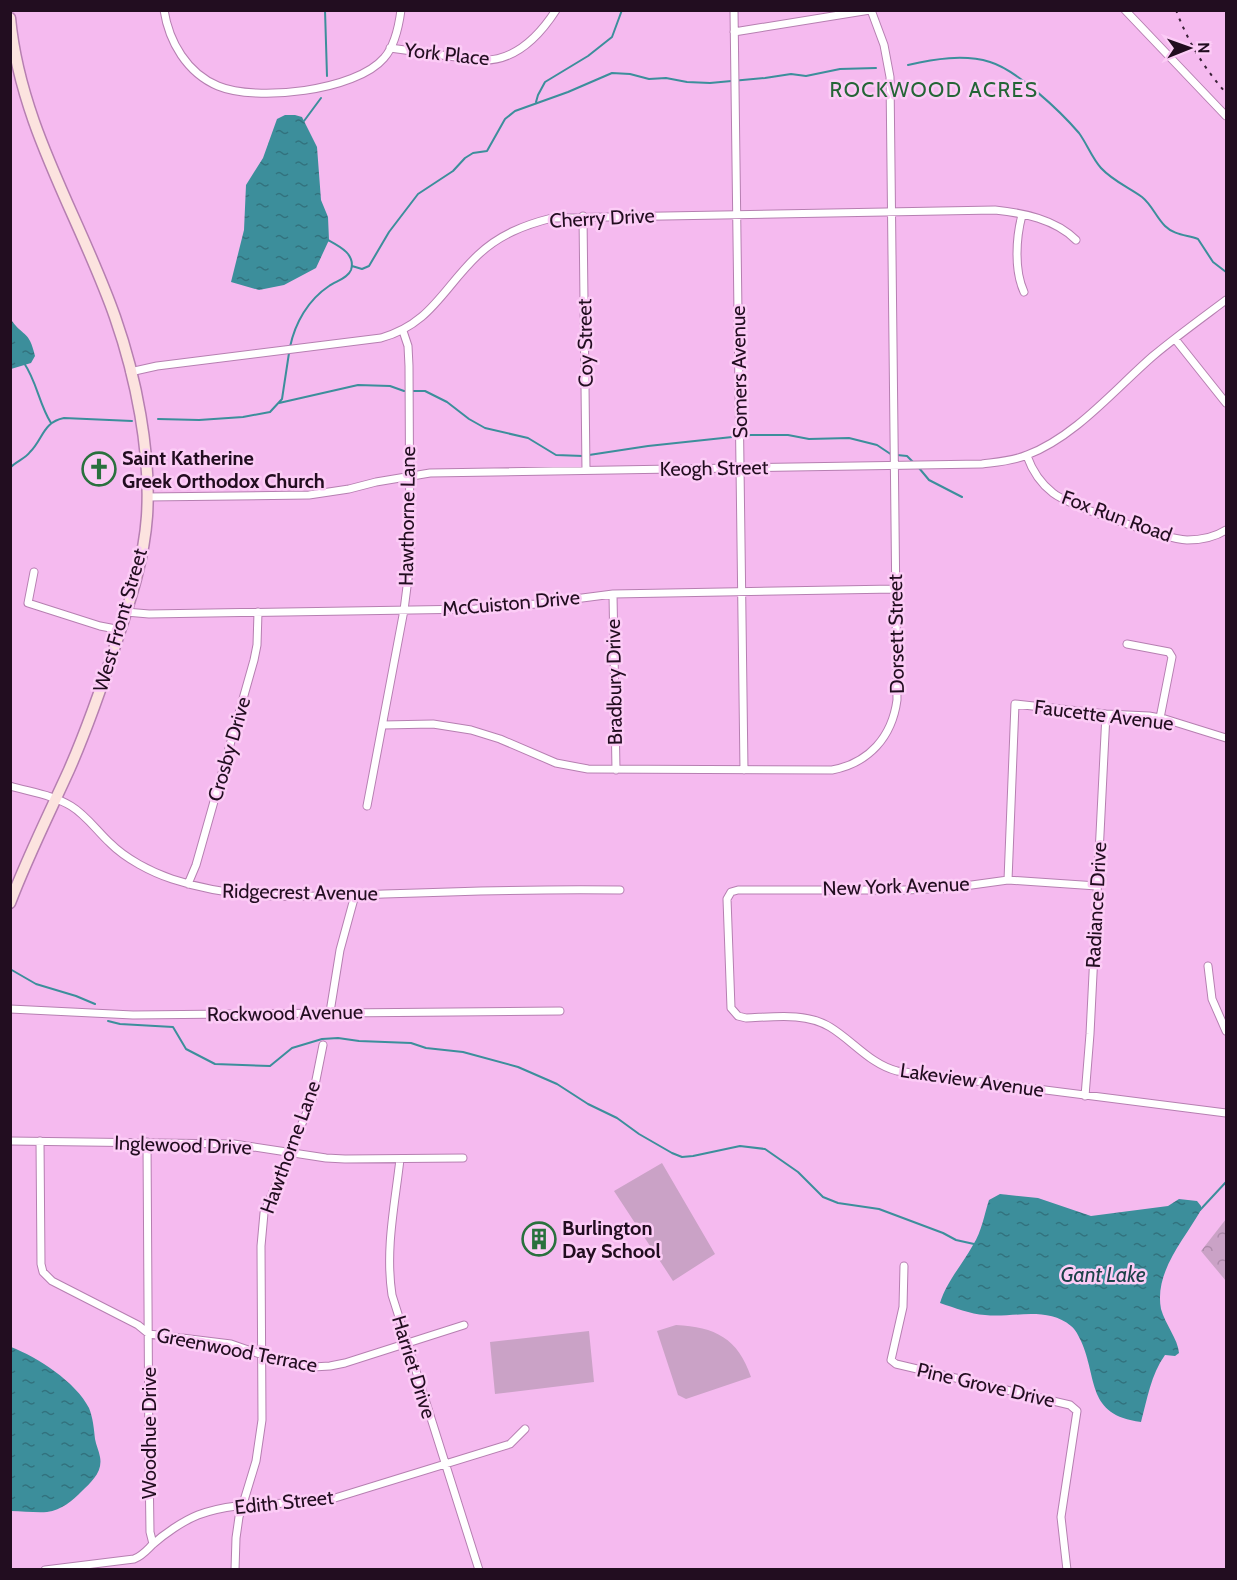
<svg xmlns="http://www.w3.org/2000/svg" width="1237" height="1580" font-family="Cabin,sans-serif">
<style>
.green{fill:#caa2c6}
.park{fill:url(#park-crowns)}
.water{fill:url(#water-ripples)}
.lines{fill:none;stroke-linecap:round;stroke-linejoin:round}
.stream{stroke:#3c8e9b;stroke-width:2}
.street-casing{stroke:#b67fb1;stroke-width:9}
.secondary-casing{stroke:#b67fb1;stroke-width:13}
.street{stroke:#fff;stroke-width:7}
.secondary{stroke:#fce3df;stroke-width:10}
.rail{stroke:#392037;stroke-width:2;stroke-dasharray:3 6;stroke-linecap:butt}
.labels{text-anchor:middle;stroke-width:5;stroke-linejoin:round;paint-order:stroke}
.street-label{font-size:20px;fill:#220d20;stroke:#fcccf6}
.poi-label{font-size:20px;font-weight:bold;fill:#220d20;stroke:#fcccf6;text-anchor:start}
.neighbourhood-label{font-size:21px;letter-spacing:1.5px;fill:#246536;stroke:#fcccf6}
.water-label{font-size:21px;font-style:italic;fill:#1c4249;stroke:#fcccf6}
</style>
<defs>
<pattern id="park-crowns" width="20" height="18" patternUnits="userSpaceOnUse" patternTransform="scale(1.5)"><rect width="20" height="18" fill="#caa2c6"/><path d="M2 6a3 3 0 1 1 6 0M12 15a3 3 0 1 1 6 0" fill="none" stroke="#ad8aaa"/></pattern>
<pattern id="water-ripples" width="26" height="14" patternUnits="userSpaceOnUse" patternTransform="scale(1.5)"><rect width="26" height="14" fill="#3c8e9b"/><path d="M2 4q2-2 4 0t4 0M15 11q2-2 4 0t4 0" fill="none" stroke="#32727e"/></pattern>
</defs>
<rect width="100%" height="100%" fill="#f5baef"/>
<path class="green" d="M662,1163l53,91 -42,27 -59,-90z
M676,1325c39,2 62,13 75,52l-65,22 -8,-4 -21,-64z
M589,1331l5,51 -99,12 -5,-52z"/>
<path class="park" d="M1226,1219v62l-25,-30z"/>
<path class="water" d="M285,115h10l7,2 15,30 4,53 7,17 1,23 -13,28 -32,17 -25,5 -28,-8 13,-52 2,-45 17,-27 14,-39z
M10,318c12,19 19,11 25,38l-4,7 -20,6z
M1000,1194l38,4 53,18 77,-10 11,-7 18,2 4,5v4c-17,30 -47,62 -40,99 4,15 17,30 18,44l-4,3 -10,-1c-14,19 -18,45 -24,67 -55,-7 -43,-43 -60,-81 -3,-6 -5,-11 -10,-15 -24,-20 -58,-8 -86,-11 -15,-1 -30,-7 -45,-12 7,-22 22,-38 33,-58 9,-14 11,-30 16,-45z
M11,1347c26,10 65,35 78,61 4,10 5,21 6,31 1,6 4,12 5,18 3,15 -9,25 -18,34 -10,10 -20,19 -35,21 -10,1 -25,-1 -36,-1z"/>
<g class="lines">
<path class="stream" d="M325,10l2,66
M908,65c26,-6 56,-11 82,-3 27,8 71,50 89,71 8,11 13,25 22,35 12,13 27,19 41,29 10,8 14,20 23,29 9,9 22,9 33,13l15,23 13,10
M536,102l2,-7 7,-13 43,-26 24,-19 10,-27
M304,121l17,-23
M352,266l10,3 7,-3 20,-34 29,-38 35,-23 12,-13 8,-5 14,-2 18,-32 10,-8 53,-19 44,-19 18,1 19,5 17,-1 21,4 23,1 55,-5 26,-4 15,2 34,-7 36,-1
M290,347c5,-24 18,-47 39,-61 7,-5 19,-8 22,-16 5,-16 -12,-24 -23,-30
M24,363c13,19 15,41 27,60
M279,403l79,-18 32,1 14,5h21l22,11 22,17 16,9 43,10 28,17 27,1
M158,419l41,1 44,-3 27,-5 12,-13 7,-46
M589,455l59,-9 103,-11h37l21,4 40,-1 28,7 15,10
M897,455l10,1 8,8
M10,468c6,-7 15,-9 20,-16 13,-13 13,-30 34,-34l68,3
M919,468l10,12 33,17
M10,969l26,15 40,12 19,8
M108,1021l12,3 53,3 13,22 29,15 55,2 22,-18 30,-9 16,-1 21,3 52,2 15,5 37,4 55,15 39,17 31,20 29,14 22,16 33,19 10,4 11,-1 47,-10 25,3 33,23 25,25 15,6 41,6 64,24 13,7 18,4
M1200,1210l26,-28"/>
<defs>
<path id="street" d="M164,10c5,32 23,63 54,76 38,16 138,5 166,-28 10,-11 15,-33 17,-48
M734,10l10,760
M1125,10l101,106
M734,32l136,-22
M390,48l88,12c34,3 60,-22 78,-50
M1022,215c-6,23 -8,55 2,77
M583,216l3,254
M1175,339l51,64
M130,372l27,-6 224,-28c50,-14 62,-50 97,-83 21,-20 46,-30 74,-37l443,-8c28,3 60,9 81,30
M1027,456c5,14 13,27 26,37 17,13 112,46 134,47 14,0 28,-3 39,-10
M147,497l162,-2 40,-6 27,-7 54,-9 552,-9c15,-2 31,-3 45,-9 48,-18 88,-66 126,-99 24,-20 49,-38 73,-56
M34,572l-6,31 72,23 21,4
M613,594l3,176
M126,612l23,2 326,-5 61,-5 77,-10 282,-5
M1127,644l42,8 3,5 -12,61
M383,725l50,-1 38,6 29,9 56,24 32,6 244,1c37,-7 60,-33 65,-70l-7,-623 -6,-32 -13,-35
M10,786c20,6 43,9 61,20 15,9 26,25 39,37 16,16 41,29 62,36 72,24 138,17 212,15 78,-3 157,-5 236,-4
M367,806l37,-196 6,-47 -1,-197 -1,-20 -5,-15
M1008,880l7,-176 91,10 43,2 16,3 61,19
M188,884l8,-19 58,-205 3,-15 1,-33
M1097,886l-89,-6 -58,8 -44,2h-168l-7,2 -4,7 4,109 7,8 8,2c27,-1 60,-6 84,9 23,14 40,37 67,44l329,42
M1208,966l4,33 14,32
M10,1009l123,6 427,-4
M330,1012l10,-62 15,-55
M1085,1096l5,-62 16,-320
M10,1141l224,3 92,14 19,1 118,-1
M40,1141l1,123 2,8 9,9 86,44 11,9 82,10 55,19 27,4 17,-1 15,-3 119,-38
M147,1142l2,320 1,70 3,12
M400,1159c-5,45 -15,90 -8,136l87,275
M904,1266l-1,41 -12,53 5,4 174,41 7,6 -16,106 6,53
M45,1570l89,-11c8,-3 12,-8 18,-14 12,-11 31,-24 46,-30 44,-17 92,-7 137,-17l175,-54 15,-15
M235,1570l1,-32 3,-21 17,-56 6,-41 -1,-174 3,-33 48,-113 11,-55"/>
<path id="secondary" d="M10,18c10,108 70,199 105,299 21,60 36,135 32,199 -3,44 -17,85 -31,127 -14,43 -29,86 -47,127 -20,44 -42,88 -59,133"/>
</defs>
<use href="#street" class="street-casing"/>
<use href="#secondary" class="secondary-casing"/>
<use href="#street" class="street"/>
<use href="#secondary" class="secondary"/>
<path class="rail" d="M1176,10c12,32 28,58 50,83"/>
</g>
<defs>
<symbol id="church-ring" viewBox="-11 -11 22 22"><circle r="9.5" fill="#fcccf6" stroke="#2a713e" stroke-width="1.5"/><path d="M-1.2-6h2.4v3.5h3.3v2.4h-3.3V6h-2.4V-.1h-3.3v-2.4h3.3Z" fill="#2a713e"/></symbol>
<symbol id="building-ring" viewBox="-11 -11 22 22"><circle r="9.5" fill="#fcccf6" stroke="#2a713e" stroke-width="1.5"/><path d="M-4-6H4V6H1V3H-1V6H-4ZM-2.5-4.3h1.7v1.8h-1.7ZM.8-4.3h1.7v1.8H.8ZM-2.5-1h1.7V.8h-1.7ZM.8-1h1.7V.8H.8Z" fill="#2a713e"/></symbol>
</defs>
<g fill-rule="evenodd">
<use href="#church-ring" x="80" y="450" width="38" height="38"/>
<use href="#building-ring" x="520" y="1220" width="38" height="38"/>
</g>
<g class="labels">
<g class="street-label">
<text transform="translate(447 54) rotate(6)" y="7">York Place</text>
<text transform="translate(602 218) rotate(-3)" y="7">Cherry Drive</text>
<text transform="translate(585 343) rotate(-91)" y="7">Coy Street</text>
<text transform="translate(739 372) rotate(-91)" y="7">Somers Avenue</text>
<text transform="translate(714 468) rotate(-1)" y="7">Keogh Street</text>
<text transform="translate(407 516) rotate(-89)" y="7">Hawthorne Lane</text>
<text transform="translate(1117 516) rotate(20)" y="7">Fox Run Road</text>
<text transform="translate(511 603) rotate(-5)" y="7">McCuiston Drive</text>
<text transform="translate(120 620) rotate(-74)" y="7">West Front Street</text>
<text transform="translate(896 634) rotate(-91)" y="7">Dorsett Street</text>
<text transform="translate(614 682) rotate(-91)" y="7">Bradbury Drive</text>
<text transform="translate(1104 715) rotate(7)" y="7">Faucette Avenue</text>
<text transform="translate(229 749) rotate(-74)" y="7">Crosby Drive</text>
<text transform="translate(896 886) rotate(-2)" y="7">New York Avenue</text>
<text transform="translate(300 892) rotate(1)" y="7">Ridgecrest Avenue</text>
<text transform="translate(1096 905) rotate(-87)" y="7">Radiance Drive</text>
<text transform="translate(285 1013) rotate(-1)" y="7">Rockwood Avenue</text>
<text transform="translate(972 1080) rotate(8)" y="7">Lakeview Avenue</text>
<text transform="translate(183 1145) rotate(2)" y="7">Inglewood Drive</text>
<text transform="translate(290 1147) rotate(-70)" y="7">Hawthorne Lane</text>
<text transform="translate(237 1350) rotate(11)" y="7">Greenwood Terrace</text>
<text transform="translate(414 1367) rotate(73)" y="7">Harriet Drive</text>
<text transform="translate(986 1385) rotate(13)" y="7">Pine Grove Drive</text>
<text transform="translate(149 1433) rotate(-90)" y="7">Woodhue Drive</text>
<text transform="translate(284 1502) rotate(-6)" y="7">Edith Street</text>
</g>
<g class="poi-label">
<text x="122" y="465">Saint Katherine<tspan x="122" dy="23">Greek Orthodox Church</tspan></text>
<text x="562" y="1235">Burlington<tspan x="562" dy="23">Day School</tspan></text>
</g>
<g class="neighbourhood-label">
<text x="934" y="97">ROCKWOOD ACRES</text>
</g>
<g class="water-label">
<text x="1103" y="1282">Gant Lake</text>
</g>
</g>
<rect width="1237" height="1580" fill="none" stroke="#220d20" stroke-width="24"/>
<g transform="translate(1189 48) rotate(89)" stroke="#fcccf6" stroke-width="4.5" paint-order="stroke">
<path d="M0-4.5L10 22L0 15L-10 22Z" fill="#220d20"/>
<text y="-9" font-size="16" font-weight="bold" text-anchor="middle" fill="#220d20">N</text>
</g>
</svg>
